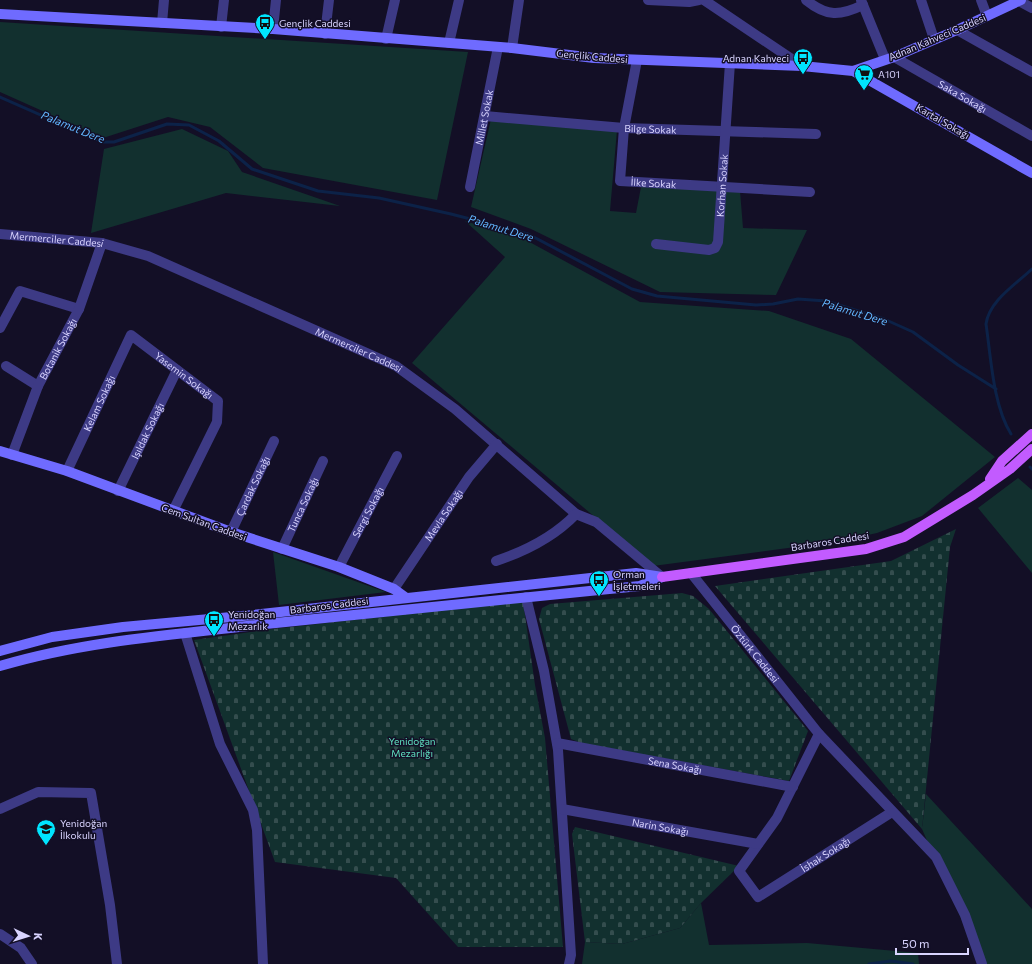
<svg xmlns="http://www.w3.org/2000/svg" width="1032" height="964" font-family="Commissioner,sans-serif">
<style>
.grass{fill:#12302f}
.cemetery{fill:url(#cemetery-stones)}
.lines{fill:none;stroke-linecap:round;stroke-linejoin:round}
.stream{stroke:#0c2248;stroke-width:3}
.minor{stroke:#3d3a85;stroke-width:10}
.tertiary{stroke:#3d3a85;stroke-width:10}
.secondary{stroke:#6f6bff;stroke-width:10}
.primary{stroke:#c25bff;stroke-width:10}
.labels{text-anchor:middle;stroke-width:3;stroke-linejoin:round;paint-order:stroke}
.poi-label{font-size:10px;fill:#d9d4ff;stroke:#130f26;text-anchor:start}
.street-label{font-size:10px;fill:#d9d4ff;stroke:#130f26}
.park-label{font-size:10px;fill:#5fe0c0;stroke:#130f26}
.water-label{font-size:11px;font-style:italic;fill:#62b6ff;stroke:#130f26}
</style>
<defs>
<pattern id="cemetery-stones" width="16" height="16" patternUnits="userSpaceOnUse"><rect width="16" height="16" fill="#12302f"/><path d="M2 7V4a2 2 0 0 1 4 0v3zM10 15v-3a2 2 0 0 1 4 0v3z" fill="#344d4e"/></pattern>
</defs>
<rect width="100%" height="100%" fill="#130f26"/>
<path class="grass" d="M0,22l468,30 -31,148 -174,-32 -53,-41 -42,-10 -65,21 -103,-46z
M491,119l126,11 -7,81 26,2 5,-26 99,4 3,37 64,2 -31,65 -116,-3 -129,-63 -60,-22z
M182,129l46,22 14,21 98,34 -114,-13 -135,40 13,-84z
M465,221l59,18 116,63 129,9 82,28 144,118 -73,59 -45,17 -37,8 -187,25 -241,-203 93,-106z
M1018,478l14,12v83l-54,-65z
M273,552l113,40 -107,13z
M926,794l106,115v55h-51l-59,-135z
M701,903l8,42 98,-2 111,10 1,11h-337l3,-22 37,2 58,-16z"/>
<path class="cemetery" d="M956,529l-6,18 -28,282 -207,-243 176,-25z
M682,593l11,3 16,13 99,122 -19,50 -208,-38 -10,-4 -32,-120 3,-11 8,-4z
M523,601l12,84 10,53 18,209h-105l-62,-69 -121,-16 -81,-222 70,-10z
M575,827l164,39 -38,37 -21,25 -58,16 -37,-2 -13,-108z"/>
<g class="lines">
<path class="stream" d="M0,97l102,45h12l53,-18 22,1 30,16 33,28 66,22 61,7 72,16 77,20 104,55 25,7 99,9 17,-1 25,-5 28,2 58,18 29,13 45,33 38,24
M1011,434c-18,-29 -20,-76 -25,-110 3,-23 30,-40 46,-55
M1030,467l2,2
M869,964l22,-3 22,3"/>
<g class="minor">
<path d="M648,0l41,2 10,-2"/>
<path d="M806,0c21,17 34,16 57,5"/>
<path d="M861,0l24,59"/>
<path d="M921,0l13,39"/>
<path d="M981,0l6,16"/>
<path d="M1019,1l13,7"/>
<path d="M162,23l2,-23"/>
<path d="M221,27l3,-27"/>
<path d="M273,29l3,-29"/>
<path d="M957,30l75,42"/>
<path d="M325,34l4,-34"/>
<path d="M386,39l9,-39"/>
<path d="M449,43l10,-43"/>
<path d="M512,48l7,-48"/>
<path id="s1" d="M894,57l138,79"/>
<path id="s2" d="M637,60l-13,68 -4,53 190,11"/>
<path id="s3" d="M485,116l139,12 192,6"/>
<path id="s4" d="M470,187l28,-140"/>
<path id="s5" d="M0,234l102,9 46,13 248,110 59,43 121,105 20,8 66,55"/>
<path id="s6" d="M656,244l53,6 6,-2 3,-6 12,-179"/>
<path d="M0,328l20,-37 59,18"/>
<path d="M6,366l32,20"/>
<path id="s7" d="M12,455l26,-69 41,-77 23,-66"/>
<path id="s8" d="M67,471l64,-136 87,66 -1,21 -44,89"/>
<path id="s9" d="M118,491l59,-121"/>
<path id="s10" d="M231,532l43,-91"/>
<path id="s11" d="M282,549l41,-88"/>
<path d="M496,561c30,-10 58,-24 80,-47"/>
<path id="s12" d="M339,567l58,-111"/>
<path id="s13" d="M394,589l75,-112 28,-33"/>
<path d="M526,597l18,74 14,79 13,205 -2,9"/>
<path d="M185,633l35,111 33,66 4,20 6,134"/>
<path id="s14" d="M819,734l-42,84 -38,53 19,26 134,-85"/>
<path id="s15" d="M557,743l236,44"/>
<path d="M0,809l38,-17 53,1 19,112 7,59"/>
<path id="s16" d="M562,809l196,35"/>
<path d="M0,934l21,14 11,16"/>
</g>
<g class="tertiary">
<path d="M704,0l98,66"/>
<path id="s17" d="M691,573l128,161 117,123 29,58 17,49"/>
</g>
<path class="secondary" d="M0,14l273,15 239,19 82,10 208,8 51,5 41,-14 63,-27 64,-30
M853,71l179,102
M0,451l67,20 164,61 108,35 55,22 11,8
M0,651l52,-14 71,-10 130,-12 383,-42 26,4
M0,666c84,-25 178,-32 266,-42 124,-13 249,-26 374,-38l22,-9"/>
<path class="primary" d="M990,479l12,-18 30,-27
M662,577l204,-28 38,-12 69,-42 37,-26 22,-20"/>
</g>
<defs>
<symbol id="bus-pin" viewBox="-11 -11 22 30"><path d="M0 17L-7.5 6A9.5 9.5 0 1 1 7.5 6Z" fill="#00e5ff" stroke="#130f26"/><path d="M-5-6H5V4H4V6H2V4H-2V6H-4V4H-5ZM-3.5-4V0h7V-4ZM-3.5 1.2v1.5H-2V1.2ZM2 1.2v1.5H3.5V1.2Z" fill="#111"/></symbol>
<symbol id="supermarket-pin" viewBox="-11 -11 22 30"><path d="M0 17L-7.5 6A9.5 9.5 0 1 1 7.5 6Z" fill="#00e5ff" stroke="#130f26"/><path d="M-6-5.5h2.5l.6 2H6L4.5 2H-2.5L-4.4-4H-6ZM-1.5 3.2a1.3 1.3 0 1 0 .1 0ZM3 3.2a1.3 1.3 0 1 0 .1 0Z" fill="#111"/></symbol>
<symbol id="school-pin" viewBox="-11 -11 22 30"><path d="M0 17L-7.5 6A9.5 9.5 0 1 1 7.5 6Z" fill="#00e5ff" stroke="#130f26"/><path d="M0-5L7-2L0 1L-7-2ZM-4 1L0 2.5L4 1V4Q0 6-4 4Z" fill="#111"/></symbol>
</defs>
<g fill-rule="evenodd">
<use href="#bus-pin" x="254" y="12" width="22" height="30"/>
<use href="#bus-pin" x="792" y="47" width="22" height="30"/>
<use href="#supermarket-pin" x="853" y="63" width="22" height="30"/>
<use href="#bus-pin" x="588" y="569" width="22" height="30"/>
<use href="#bus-pin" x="203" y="609" width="22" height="30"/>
<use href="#school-pin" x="35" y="818" width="22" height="30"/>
</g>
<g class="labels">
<g class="poi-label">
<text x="279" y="27">Gençlik Caddesi</text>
<text x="789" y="62" text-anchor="end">Adnan Kahveci</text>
<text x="878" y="78">A101</text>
<text x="613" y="578">Orman<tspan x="613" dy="12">İşletmeleri</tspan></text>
<text x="228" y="618">Yenidoğan<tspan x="228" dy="12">Mezarlık</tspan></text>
<text x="60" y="827">Yenidoğan<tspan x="60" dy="12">İlkokulu</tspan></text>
</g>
<g class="street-label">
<text transform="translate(937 37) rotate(-23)" y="4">Adnan Kahveci Caddesi</text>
<text transform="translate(592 56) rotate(5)" y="4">Gençlik Caddesi</text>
<text dy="4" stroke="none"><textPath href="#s1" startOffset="79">Saka Sokağı</textPath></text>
<text dy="4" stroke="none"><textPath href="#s4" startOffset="71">Millet Sokak</textPath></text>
<text transform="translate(943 121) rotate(30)" y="4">Kartal Sokağı</text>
<text dy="4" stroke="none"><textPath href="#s3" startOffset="166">Bilge Sokak</textPath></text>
<text dy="4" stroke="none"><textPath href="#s2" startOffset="156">İlke Sokak</textPath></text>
<text dy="4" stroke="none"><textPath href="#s6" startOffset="123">Korhan Sokak</textPath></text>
<text dy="4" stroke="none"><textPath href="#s5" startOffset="57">Mermerciler Caddesi</textPath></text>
<text dy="4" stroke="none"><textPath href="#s7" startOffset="116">Botanik Sokağı</textPath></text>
<text dy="4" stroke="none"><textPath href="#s5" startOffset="381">Mermerciler Caddesi</textPath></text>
<text dy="4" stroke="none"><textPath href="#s8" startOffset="217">Yasemin Sokağı</textPath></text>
<text dy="4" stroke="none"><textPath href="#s8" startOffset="75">Kelam Sokağı</textPath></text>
<text dy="4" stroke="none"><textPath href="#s9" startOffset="67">Işıldak Sokağı</textPath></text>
<text dy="4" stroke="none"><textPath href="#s10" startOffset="51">Çardak Sokağı</textPath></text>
<text dy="4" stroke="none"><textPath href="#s11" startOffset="49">Tunca Sokağı</textPath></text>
<text dy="4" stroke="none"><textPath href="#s12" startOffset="62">Sergi Sokağı</textPath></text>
<text dy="4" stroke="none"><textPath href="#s13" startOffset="89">Mevla Sokağı</textPath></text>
<text transform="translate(204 522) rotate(20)" y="4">Cem Sultan Caddesi</text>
<text transform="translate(830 541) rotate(-9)" y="4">Barbaros Caddesi</text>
<text transform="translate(329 605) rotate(-7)" y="4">Barbaros Caddesi</text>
<text dy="4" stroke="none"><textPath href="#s17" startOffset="103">Öztürk Caddesi</textPath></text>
<text dy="4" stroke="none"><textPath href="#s15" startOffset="120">Sena Sokağı</textPath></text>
<text dy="4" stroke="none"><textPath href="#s16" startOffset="100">Narin Sokağı</textPath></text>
<text dy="4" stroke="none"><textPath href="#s14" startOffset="271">İshak Sokağı</textPath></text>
</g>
<g class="park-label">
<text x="412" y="745">Yenidoğan<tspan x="412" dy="12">Mezarlığı</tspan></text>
</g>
<g class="water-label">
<text transform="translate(73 127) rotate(22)" y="4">Palamut Dere</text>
<text transform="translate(501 228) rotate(17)" y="4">Palamut Dere</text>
<text transform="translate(855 312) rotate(17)" y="4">Palamut Dere</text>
</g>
</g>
<g transform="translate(28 936) rotate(94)" stroke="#130f26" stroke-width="3" paint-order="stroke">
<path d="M0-3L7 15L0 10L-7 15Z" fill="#d9d4ff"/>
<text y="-6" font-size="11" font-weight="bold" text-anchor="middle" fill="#d9d4ff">K</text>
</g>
<path d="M896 948v6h72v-6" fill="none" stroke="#d9d4ff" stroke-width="2"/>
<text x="902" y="948" font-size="12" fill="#d9d4ff" stroke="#130f26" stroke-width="3" paint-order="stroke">50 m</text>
</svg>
